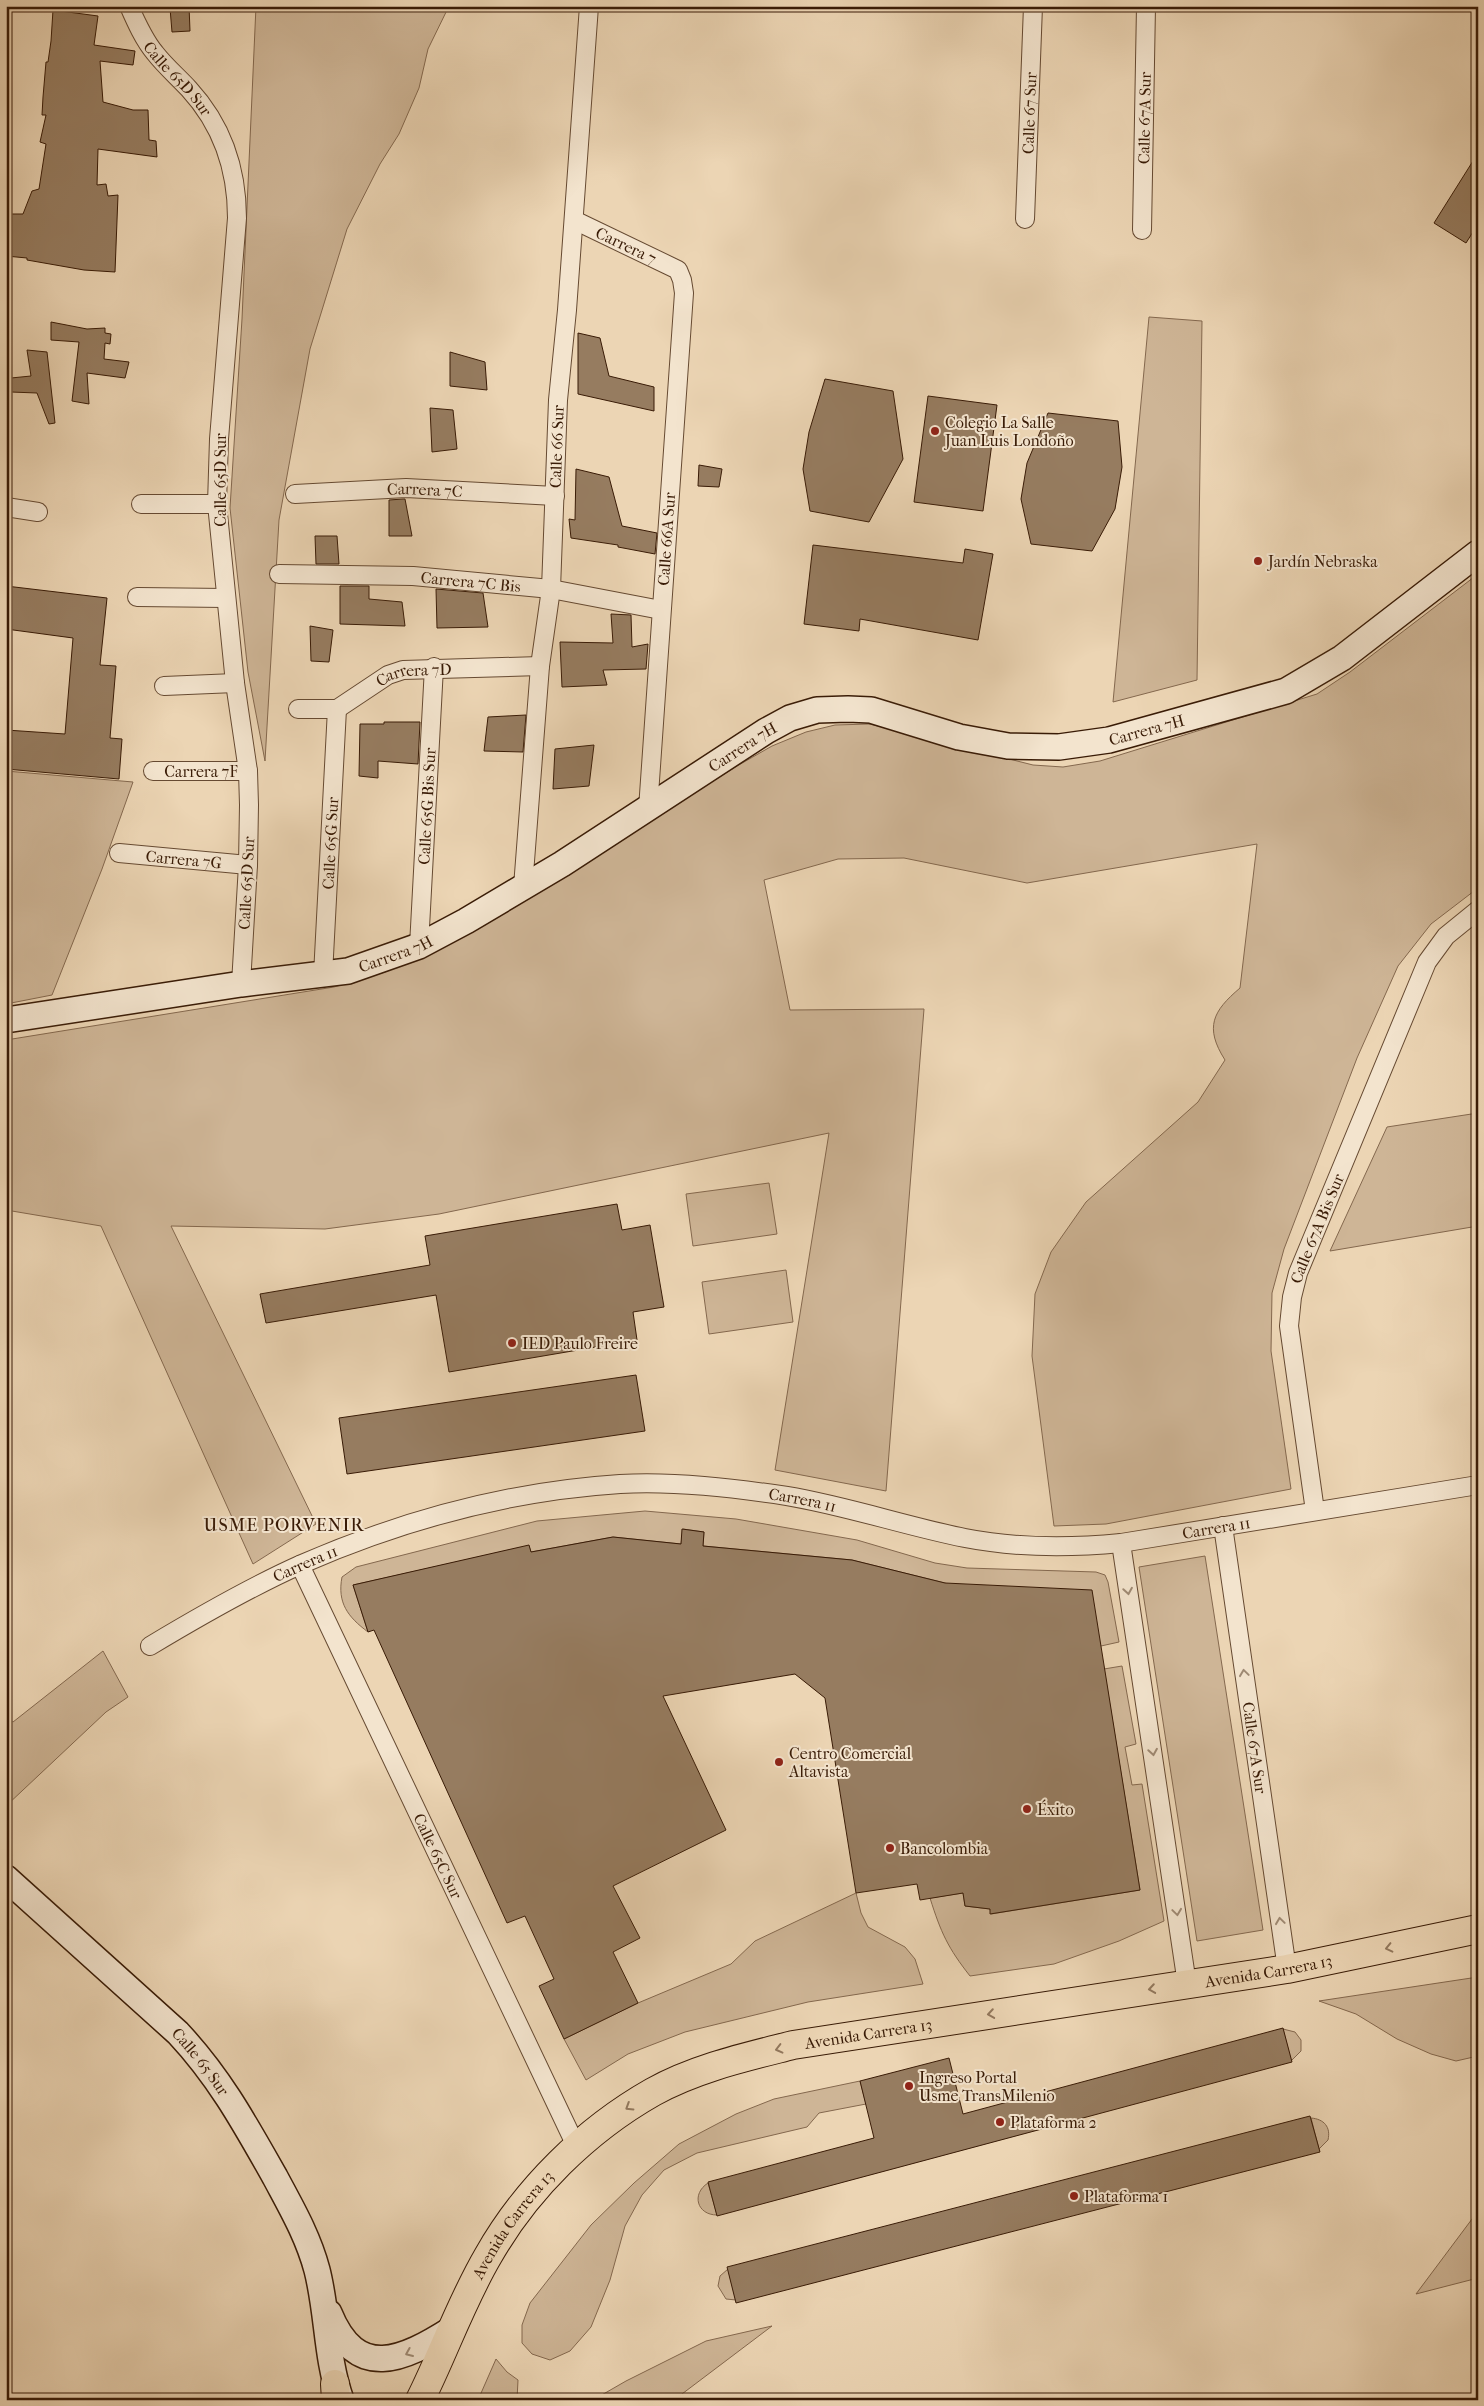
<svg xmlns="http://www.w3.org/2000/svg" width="1484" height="2406" viewBox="0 0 1484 2406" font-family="'IM FELL French Canon',serif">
<rect width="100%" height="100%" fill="#ecd5b4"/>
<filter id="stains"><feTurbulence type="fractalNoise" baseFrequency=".004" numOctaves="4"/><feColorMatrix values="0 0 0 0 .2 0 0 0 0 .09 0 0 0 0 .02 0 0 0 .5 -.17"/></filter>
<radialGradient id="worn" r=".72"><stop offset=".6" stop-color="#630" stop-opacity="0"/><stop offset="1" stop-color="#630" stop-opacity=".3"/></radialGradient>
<g fill="#ceb596" stroke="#84684e">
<polygon points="256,6 449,6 428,49 419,88 399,134 380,164 347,229 310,349 279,520 265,761 248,672 230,508 242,319"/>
<polygon points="1149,317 1202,321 1197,680 1113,702"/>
<path d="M1478,574v314l-47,36 -33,42 -41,92 -73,191 -12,44 -1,58 20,138 -185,35 -52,2 -22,-170 3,-62 16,-42 35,-50 112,-100 27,-42c-21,-33 -12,-49 15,-72l17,-144 -230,39 -123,-25 -66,1 -74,21 26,130 134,-1 -38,482 -111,-21 54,-337 -390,81 -114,15 -154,-3 145,298 -63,40 -152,-338 -95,-16v-170l328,-53 51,-15 41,-18 72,-39 239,-149 35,-20 34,-14 29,-7 35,-1 163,41 30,2 37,-6 217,-67 33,-22z"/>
<polygon points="6,771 133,782 102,869 52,995 6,1004"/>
<polygon points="1478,1113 1478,1226 1330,1251 1387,1127"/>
<polygon points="769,1183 777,1234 693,1246 686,1194"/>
<polygon points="786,1270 793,1322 709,1334 702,1282"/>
<path d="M645,1511l91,8 121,21 78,23 32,5 129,4 9,3 3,7 11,60 -18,4 -156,-63 -93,-23 -149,-14 1,-14 -21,-3 -2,15 -68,-7 -82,15 -2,-6 -176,39 15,47c-20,-15 -31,-29 -26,-55l14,-10 181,-46z"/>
<polygon points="1205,1556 1263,1930 1197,1941 1139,1567"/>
<polygon points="103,1651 128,1697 106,1712 6,1806 6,1719 13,1722"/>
<path d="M1122,1666l14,78 -11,3 7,38 10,-1 22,137 -45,20 -65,23 -84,12c-22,-28 -29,-43 -40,-78l33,-5 2,13 25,3 1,5 149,-24 -36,-221z"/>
<polygon points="856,1893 861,1913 868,1927 905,1947 915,1959 923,1984 808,2002 685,2032 628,2054 586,2080 564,2039 638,2003 731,1964 755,1941"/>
<polygon points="1478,1977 1478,2056 1456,2061 1431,2054 1397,2039 1356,2014 1319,2001"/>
<polygon points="1283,2029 1295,2032 1301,2040 1301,2051 1291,2061"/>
<polygon points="860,2081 866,2104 819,2113 807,2127 697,2153 664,2170 642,2195 625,2226 610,2280 591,2327 570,2351 550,2360 532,2354 522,2343 522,2325 530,2303 591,2225 634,2183 679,2144 736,2114 774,2099"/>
<path d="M1311,2118c13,1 20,9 17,22l-9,9z"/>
<path d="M708,2183l9,32c-20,0 -26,-21 -9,-32z"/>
<polygon points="1478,2211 1478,2278 1416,2294"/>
<polygon points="728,2269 736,2300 726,2299 718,2286 720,2276"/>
<polygon points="772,2326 674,2400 593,2400 626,2381 706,2341"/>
<polygon points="496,2359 507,2372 518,2380 517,2400 478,2400"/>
</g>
<g fill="#967c60" stroke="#391b06">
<polygon points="189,6 190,31 172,32 170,8"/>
<polygon points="53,10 98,16 94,45 135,51 133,65 100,61 103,102 133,110 148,110 149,140 156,141 157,157 98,149 97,185 106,184 108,196 118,195 115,272 84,270 27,260 27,258 6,256 11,214 23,214 32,191 39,189 46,144 40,142 46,115 42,115 43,97 46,62 48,62 51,41"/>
<polygon points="1478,153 1478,224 1466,243 1434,223"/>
<polygon points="51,322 87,329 105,328 105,333 111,334 110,344 105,343 104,359 129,362 125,378 87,373 89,404 72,401 79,342 51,340"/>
<polygon points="578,333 600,338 609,376 654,387 654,411 578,394"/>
<polygon points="27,350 47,352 55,423 49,424 37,393 11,392 11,378 31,376"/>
<polygon points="450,352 485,362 487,390 450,386"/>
<polygon points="825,379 893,391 903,459 869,522 810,511 803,469 809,432"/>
<polygon points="928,396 997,405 983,511 914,502"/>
<polygon points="430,408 453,410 457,449 432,452"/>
<polygon points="1048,413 1118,421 1122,467 1115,509 1092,551 1031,544 1021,499 1027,463"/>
<polygon points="699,465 722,469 719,487 698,486"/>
<polygon points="576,469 609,477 622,526 657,533 655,554 618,547 618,545 571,538 569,519 575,520"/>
<polygon points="403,499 405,499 412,536 389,536 389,500"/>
<polygon points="315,536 337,536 339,564 316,564"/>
<polygon points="813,545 963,563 965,549 993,554 978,640 860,619 859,631 804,624"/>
<polygon points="6,586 107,598 100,665 116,666 110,738 122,739 119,779 6,769 6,730 65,734 73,638 6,629"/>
<polygon points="340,586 369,586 369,599 402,602 405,626 340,624"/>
<polygon points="436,589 483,593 488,627 437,628"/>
<polygon points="611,614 631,615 632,647 648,644 646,669 603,670 607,685 562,687 560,642 613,643"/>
<polygon points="310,626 333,630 329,662 311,661"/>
<polygon points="526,715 523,752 484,751 488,717"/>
<polygon points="384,722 420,722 418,764 378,761 378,778 359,776 360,724 384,724"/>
<polygon points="594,745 589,786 553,789 555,749"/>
<polygon points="617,1204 622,1230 650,1225 664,1307 633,1312 637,1340 449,1372 436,1295 266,1323 260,1294 430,1265 425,1236"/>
<polygon points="636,1375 645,1431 347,1474 339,1418"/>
<polygon points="682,1529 704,1532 703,1546 852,1560 945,1583 1092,1590 1140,1890 990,1914 990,1909 965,1906 963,1893 920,1900 917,1884 856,1893 825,1698 795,1674 663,1696 726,1830 613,1886 640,1938 613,1952 638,2003 564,2039 539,1986 554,1979 525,1916 507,1923 374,1630 368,1632 353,1585 529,1545 531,1552 613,1537 681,1544"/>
<polygon points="1283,2028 1292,2062 717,2216 708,2182 874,2138 860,2081 949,2058 963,2114"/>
<polygon points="1310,2116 1320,2152 736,2303 727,2267"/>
</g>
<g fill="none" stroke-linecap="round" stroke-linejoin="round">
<defs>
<g id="street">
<path id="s1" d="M129,6c7,16 15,34 26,47 10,13 23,24 34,36 33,36 48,81 48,129l-18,221 -2,65 18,179 13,88 1,34 -1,60 -7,119"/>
<path id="s2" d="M1025,219l8,-213"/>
<path id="s3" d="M574,220l104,50 4,10 2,13 -36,516"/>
<path id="s4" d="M1142,230l4,-224"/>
<path id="s5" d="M295,494l111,-6 149,8"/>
<polyline points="141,504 217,504"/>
<polyline points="6,507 38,512"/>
<path id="s6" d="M279,574l134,2 138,13 110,21"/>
<polyline points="137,597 226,598"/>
<polyline points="164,686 235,683"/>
<path id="s7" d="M298,709h39l51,-34 15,-5 137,-4"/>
<path id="s8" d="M153,771h95"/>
<path id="s9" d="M119,853l129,12"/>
<path id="s10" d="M523,887l17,-221 11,-77 7,-189 9,-90 22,-304"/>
<path id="s11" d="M419,946l15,-279"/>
<path id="s12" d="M323,975l14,-266"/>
<path id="s13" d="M1315,1511l-26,-185 3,-29 6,-24 129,-311 19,-26 32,-26"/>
<path id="s14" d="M1223,1526l64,443"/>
<polyline points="1121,1543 1187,1984"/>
<path id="s15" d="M300,1565l277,583"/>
<path id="s16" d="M150,1646c50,-30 100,-59 152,-82 101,-44 209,-73 318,-80 55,-3 113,4 167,12 60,10 118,30 178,42 51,10 104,10 156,5l357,-58"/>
</g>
<g id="secondary">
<path id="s17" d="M6,1020l235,-36 107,-13 71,-25 47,-25 96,-57 204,-133 24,-13 27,-8 31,-1 23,1 88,27 49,9 51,1 50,-7 177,-49 56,-33 136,-105"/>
<path id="s18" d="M6,1878l172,155c42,45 67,91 97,144 16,30 33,59 42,93 11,43 9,88 24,130"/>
<path d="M329,2313c28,69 74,47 123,16"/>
</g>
<g id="primary">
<polyline points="335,2384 336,2400"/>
<path id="s19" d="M420,2400c24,-48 41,-98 68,-144 38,-67 98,-126 165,-164 43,-24 93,-35 140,-47l494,-76 191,-40"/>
</g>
</defs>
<use href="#street" stroke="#664a32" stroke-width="20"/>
<use href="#secondary" stroke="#391b06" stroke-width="28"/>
<use href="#primary" stroke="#391b06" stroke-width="30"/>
<use href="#street" stroke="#f3e4ce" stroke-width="18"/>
<use href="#secondary" stroke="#f3e4ce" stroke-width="25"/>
<use href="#primary" stroke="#ecd5b4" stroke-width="28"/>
</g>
<defs><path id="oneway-chevron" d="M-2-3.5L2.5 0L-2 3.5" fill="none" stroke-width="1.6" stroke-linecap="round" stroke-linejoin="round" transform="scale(1.25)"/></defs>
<g stroke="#9f8a74">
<use href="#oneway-chevron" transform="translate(1128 1591) rotate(81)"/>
<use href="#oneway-chevron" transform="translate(1244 1673) rotate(-98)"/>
<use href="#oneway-chevron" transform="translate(1153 1752) rotate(81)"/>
<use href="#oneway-chevron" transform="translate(1177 1912) rotate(82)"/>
<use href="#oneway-chevron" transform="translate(1280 1921) rotate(-98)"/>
<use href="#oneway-chevron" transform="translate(409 2353) rotate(157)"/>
</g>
<g stroke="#92785d">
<use href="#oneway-chevron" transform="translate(1389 1948) rotate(167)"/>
<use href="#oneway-chevron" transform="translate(1152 1989) rotate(171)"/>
<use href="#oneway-chevron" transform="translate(991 2014) rotate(171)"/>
<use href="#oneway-chevron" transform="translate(779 2049) rotate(166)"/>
<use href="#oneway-chevron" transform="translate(629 2107) rotate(148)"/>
</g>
<g fill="#8f2418" stroke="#f3e4ce" stroke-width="2">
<circle cx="935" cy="431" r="5"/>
<circle cx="1258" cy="561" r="5"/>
<circle cx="512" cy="1343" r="5"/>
<circle cx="779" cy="1762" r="5"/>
<circle cx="1027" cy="1809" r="5"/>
<circle cx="890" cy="1848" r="5"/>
<circle cx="909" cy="2086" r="5"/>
<circle cx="1000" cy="2122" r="5"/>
<circle cx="1074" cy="2196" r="5"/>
</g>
<g text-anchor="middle" stroke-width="4" stroke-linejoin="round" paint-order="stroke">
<g font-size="16" fill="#391b06" stroke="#f3e4ce">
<text dy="6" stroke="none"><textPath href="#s1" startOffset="88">Calle 65D Sur</textPath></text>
<text dy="6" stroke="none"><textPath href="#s2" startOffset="106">Calle 67 Sur</textPath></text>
<text dy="6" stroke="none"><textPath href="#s4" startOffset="112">Calle 67A Sur</textPath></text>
<text dy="6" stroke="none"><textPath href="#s3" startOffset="58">Carrera 7</textPath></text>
<text dy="6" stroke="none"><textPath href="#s10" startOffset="442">Calle 66 Sur</textPath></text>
<text transform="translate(220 480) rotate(-90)" y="6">Calle 65D Sur</text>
<text dy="6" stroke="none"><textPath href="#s5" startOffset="130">Carrera 7C</textPath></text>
<text transform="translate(666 539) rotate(-86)" y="6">Calle 66A Sur</text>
<text dy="6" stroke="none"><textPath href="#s6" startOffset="192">Carrera 7C Bis</textPath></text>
<text dy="6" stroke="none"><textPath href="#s7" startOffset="126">Carrera 7D</textPath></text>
<text dy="6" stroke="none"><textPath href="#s17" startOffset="1221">Carrera 7H</textPath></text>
<text dy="6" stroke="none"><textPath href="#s17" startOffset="801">Carrera 7H</textPath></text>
<text dy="6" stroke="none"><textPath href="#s8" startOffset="48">Carrera 7F</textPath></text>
<text dy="6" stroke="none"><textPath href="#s11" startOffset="140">Calle 65G Bis Sur</textPath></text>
<text dy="6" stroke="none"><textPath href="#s12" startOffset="132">Calle 65G Sur</textPath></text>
<text dy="6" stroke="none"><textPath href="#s9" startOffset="65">Carrera 7G</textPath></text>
<text transform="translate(246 883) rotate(-87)" y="6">Calle 65D Sur</text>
<text dy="6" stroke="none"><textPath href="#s17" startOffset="396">Carrera 7H</textPath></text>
<text dy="6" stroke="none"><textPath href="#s13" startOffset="289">Calle 67A Bis Sur</textPath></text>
<text dy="6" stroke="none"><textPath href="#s16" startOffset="686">Carrera 11</textPath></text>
<text dy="6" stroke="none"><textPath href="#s16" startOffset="1106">Carrera 11</textPath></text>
<text dy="6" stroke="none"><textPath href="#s16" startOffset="176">Carrera 11</textPath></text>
<text dy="6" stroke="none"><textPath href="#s14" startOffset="224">Calle 67A Sur</textPath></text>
<text dy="6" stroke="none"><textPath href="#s15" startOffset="322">Calle 65C Sur</textPath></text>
<text dy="6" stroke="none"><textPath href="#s19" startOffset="1024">Avenida Carrera 13</textPath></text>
<text dy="6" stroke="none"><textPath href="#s19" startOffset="619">Avenida Carrera 13</textPath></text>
<text dy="6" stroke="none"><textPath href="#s18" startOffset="268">Calle 65 Sur</textPath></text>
<text dy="6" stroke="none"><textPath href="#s19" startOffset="199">Avenida Carrera 13</textPath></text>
</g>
<g font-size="16" fill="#391b06" stroke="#f3e4ce" text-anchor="start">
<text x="945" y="428">Colegio La Salle<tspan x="945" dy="18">Juan Luis Londoño</tspan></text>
<text x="1268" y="567">Jardín Nebraska</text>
<text x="522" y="1349">IED Paulo Freire</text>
<text x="789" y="1759">Centro Comercial<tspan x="789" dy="18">Altavista</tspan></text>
<text x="1037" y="1815">Éxito</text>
<text x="900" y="1854">Bancolombia</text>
<text x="919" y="2083">Ingreso Portal<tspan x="919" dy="18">Usme TransMilenio</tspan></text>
<text x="1010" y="2128">Plataforma 2</text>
<text x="1084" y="2202">Plataforma 1</text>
</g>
<g font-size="18" letter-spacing="1" fill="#391b06" stroke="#f3e4ce">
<text x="284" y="1531">USME PORVENIR</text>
</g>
</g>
<rect width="1484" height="2406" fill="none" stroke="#ecd5b4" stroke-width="25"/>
<rect x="8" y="8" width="1469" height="2391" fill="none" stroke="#391b06" stroke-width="2.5"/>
<rect x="12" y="12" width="1459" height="2381" fill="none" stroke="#391b06"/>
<rect width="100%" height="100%" filter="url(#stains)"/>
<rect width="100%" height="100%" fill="url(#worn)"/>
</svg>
